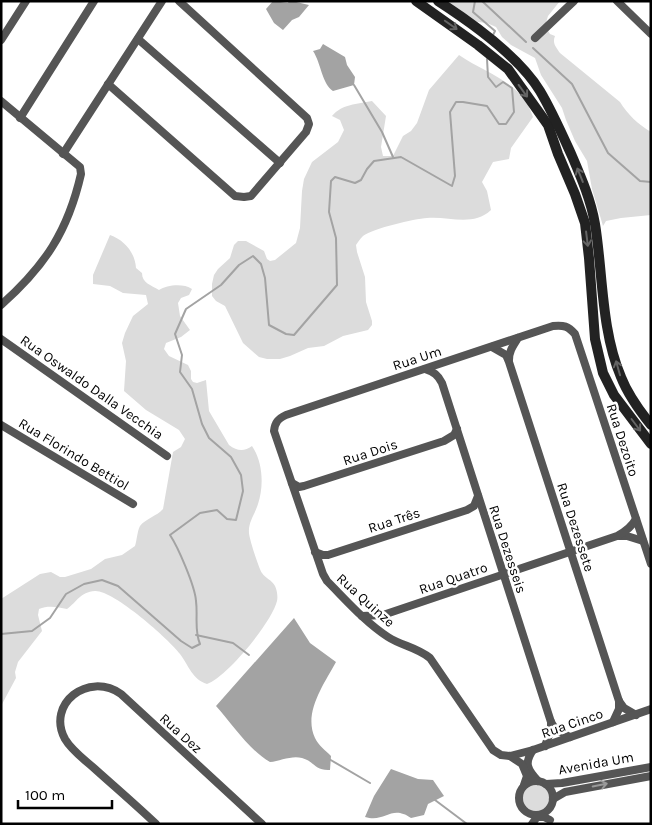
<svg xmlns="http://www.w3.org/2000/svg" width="652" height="825" viewBox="0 0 652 825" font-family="Karla,sans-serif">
<rect width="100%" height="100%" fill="#fff"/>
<g fill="#dcdcdc">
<path d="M447,1h113l-12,15 -3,10 5,8 5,2c-3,7 1,11 5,17l60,49c8,13 18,22 31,30v83l-30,3 -15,3 -3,5 -11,-37 -5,-28 -12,-20 -9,-21 -4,-12 -21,-33 -6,-17 -24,-13 -9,-8 -6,-10 -9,-4 -17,-2z"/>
<path d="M459,55c29,20 62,26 74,62l-22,31 -2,11 -16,3 -11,20 5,9 4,19c-18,17 -42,6 -64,8 -13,1 -53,10 -64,18 -3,3 -5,6 -7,9l1,7 8,25 1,25 6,19v4l-4,5 -25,6 -19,10 -16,2 -18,8 -10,3h-13l-8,-2 -16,-14 -18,-37 -9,-5 -4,-5v-12l2,-9 4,-6 12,-11 4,-13 4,-4h8l18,10 3,8 3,2 5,-1 21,-17 4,-15 2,-37 2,-12 8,-17 26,-20 6,-12 -4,-10 -8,-4c10,-12 25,-12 40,-15l14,15 -5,31 2,9h10l10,-20 8,-5 6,-8 12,-33z"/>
<path d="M110,235c14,5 25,17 26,33l6,5c0,10 9,12 17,17 8,-5 24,-7 33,-1l-3,6 -8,3 -3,5 2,13 10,14 -9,7 -15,6 -2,6 5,7 19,9 3,6v8l2,3 4,1 9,-3 3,31 20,34c8,6 15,7 23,1 11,16 12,40 6,58 -3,10 -10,18 -9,29 0,5 10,36 13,40 3,5 10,7 13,13 2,4 3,11 2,15 -5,21 -50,76 -70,83 -15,-5 -18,-18 -27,-30 -11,-15 -67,-64 -85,-63 -15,1 -18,11 -28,18 -9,-2 -19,-4 -28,0l-1,6 4,16 -24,31 -3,10 1,6 -15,28v-107l39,-25 11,-2 9,5h5l26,-8 14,-10 17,-4 13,-9c2,-6 2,-14 5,-20 5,-7 17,-10 23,-17l10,-57 8,-5 4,-8 -6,-9 -33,-20 -22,-19 2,-30 -4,-18 3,-10 8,-17 15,-12 -2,-9 -23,-2 -13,-7 -17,-2v-9z"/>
<circle cx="536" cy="798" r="13"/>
</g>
<g fill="#a3a3a3">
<polygon points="273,1 288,3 289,1 292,1 309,5 299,17 292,20 283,30 274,23 266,9"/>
<path d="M323,44l22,13 2,8 8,12 -1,8 -21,6c-11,-7 -12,-28 -20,-40l7,-2z"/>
<path d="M294,618l16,25 26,19c-12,22 -33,51 -21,76 3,7 11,13 16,18l-1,14c-15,1 -16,-9 -28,-12 -10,-3 -22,3 -32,4 -20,-11 -38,-38 -54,-56z"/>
<path d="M391,769l27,10 15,1 11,16 -16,8 -4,11 -13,3c-20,-14 -25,5 -46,-1l9,-21z"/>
</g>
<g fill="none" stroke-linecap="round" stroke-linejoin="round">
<g stroke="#a3a3a3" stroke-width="2">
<polyline points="475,1 473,12 495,31 493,35"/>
<polyline points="482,1 526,42"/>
<polyline points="533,48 572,84 608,153 640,181 651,182"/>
<polyline points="354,85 382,132 393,157"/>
<path d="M1,634l31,-3 18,-13 16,-24 18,-10 18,-4 16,6 63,55 11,7 8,-4c-6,-14 -2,-28 -4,-43 -1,-15 -18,-54 -26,-66l30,-22 17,-3 10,9 9,1 7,-29 -2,-16 -10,-18 -22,-19 -7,-14 -10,-35 -12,-17 2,-17 -7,-21 11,-25 35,-24 18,-20 14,-9 8,8 4,14 4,47 17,9 8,1 43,-50 -1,-47 -7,-26 2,-31 4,-4 20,6 6,-3 6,-11 7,-8 27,-4 51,29 3,-10 -5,-64 6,-10h7l24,4 12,18h7l8,-12 -2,-24 -9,-6 -7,5 -8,-10 -1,-18"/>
<polyline points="196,635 233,643 249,655"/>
<polyline points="329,759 370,783"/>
<polyline points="435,800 467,824"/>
</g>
<g stroke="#555" stroke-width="8">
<polyline points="617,1 651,34"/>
<polyline points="535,38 574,1"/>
<polyline points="138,39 280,163"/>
<polyline points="1,40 26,1"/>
<polyline points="108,84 235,196 244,197 251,196 306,132 309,124 307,118 179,1"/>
<path d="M1,101l79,66 1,7c-13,57 -36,92 -80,131"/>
<polyline points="20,118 94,1"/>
<polyline points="63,154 162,1"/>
<polyline points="1,339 167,456"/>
<polyline points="492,347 506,355 509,362 619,701 624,708 636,715"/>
<path d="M509,360c0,-9 4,-14 9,-22"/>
<path d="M425,369c9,3 13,6 17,14l109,339 5,8 14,7"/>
<polyline points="1,425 133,504"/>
<polyline points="292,483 299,487 304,486 444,441 454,435 457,429"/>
<polyline points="619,536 627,536 643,541"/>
<polyline points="315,552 323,555 328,555 467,510 474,506 478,496"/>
<path d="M651,564l-76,-230c-7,-8 -11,-9 -22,-8l-267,89c-8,4 -11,7 -12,16l49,143 4,7c19,19 38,41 61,56 14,9 28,10 42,21l63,92 8,5 9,1 23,-6 118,-41"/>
<path d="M362,616l21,-1 234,-79c8,-4 14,-8 19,-17"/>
<polyline points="613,722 619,709 619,701"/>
<polyline points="545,746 551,730 551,722"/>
<path d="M533,750c-9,13 -6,19 5,31"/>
<polyline points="510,756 522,764 527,776 524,785"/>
<circle cx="536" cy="798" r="17"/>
<polyline points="546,784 562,783 651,767"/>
<polyline points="553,799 565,792 651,776"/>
<path d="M156,824c-20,-19 -41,-37 -61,-55 -10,-9 -23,-18 -30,-30 -19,-35 23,-68 56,-45l141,130"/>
<polyline points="532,824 537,817 544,817 550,820"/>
</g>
<g stroke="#222" stroke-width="10">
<polyline points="416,1 478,45 508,69 548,125 558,154 575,194 585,223 589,258 595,339 603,373 614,395 651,444"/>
<path d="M438,1c34,22 81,55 102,90 12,20 22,43 32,65 9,21 19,44 23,68 8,49 6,106 26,153 7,18 18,33 30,48"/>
</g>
</g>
<defs><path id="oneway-shaft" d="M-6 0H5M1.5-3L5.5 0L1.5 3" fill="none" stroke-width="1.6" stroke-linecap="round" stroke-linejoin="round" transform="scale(1.25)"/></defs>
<g stroke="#646464">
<use href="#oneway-shaft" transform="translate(451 25) rotate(35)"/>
<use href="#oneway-shaft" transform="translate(523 91) rotate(54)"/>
<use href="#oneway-shaft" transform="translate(580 175) rotate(-112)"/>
<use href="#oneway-shaft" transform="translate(587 239) rotate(83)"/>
<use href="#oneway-shaft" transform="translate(618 368) rotate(-106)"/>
<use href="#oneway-shaft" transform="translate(636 425) rotate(53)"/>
</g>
<use stroke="#999" href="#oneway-shaft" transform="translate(600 785) rotate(-11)"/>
<g text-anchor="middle" stroke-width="5" stroke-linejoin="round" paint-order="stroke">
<g font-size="14" fill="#000" stroke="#fff">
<text transform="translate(417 358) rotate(-18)" y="5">Rua Um</text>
<text transform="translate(92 387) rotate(35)" y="5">Rua Oswaldo Dalla Vecchia</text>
<text transform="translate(623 440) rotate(72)" y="5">Rua Dezoito</text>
<text transform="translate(370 452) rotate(-18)" y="5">Rua Dois</text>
<text transform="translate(74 454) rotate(31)" y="5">Rua Florindo Bettiol</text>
<text transform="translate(394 520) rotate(-18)" y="5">Rua Três</text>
<text transform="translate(576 527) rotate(72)" y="5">Rua Dezessete</text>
<text transform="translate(508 549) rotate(72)" y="5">Rua Dezesseis</text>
<text transform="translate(453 578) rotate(-19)" y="5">Rua Quatro</text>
<text transform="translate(366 600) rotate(42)" y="5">Rua Quinze</text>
<text transform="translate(572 723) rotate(-19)" y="5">Rua Cinco</text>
<text transform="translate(181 733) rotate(42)" y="5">Rua Dez</text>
<text transform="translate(596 763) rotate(-10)" y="5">Avenida Um</text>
</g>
</g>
<rect width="652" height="825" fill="none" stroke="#000000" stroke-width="5"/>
<path d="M18 800v8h94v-8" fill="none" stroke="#000000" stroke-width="2.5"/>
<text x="25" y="800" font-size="15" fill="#000000" stroke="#ffffff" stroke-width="4" paint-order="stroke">100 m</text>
</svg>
